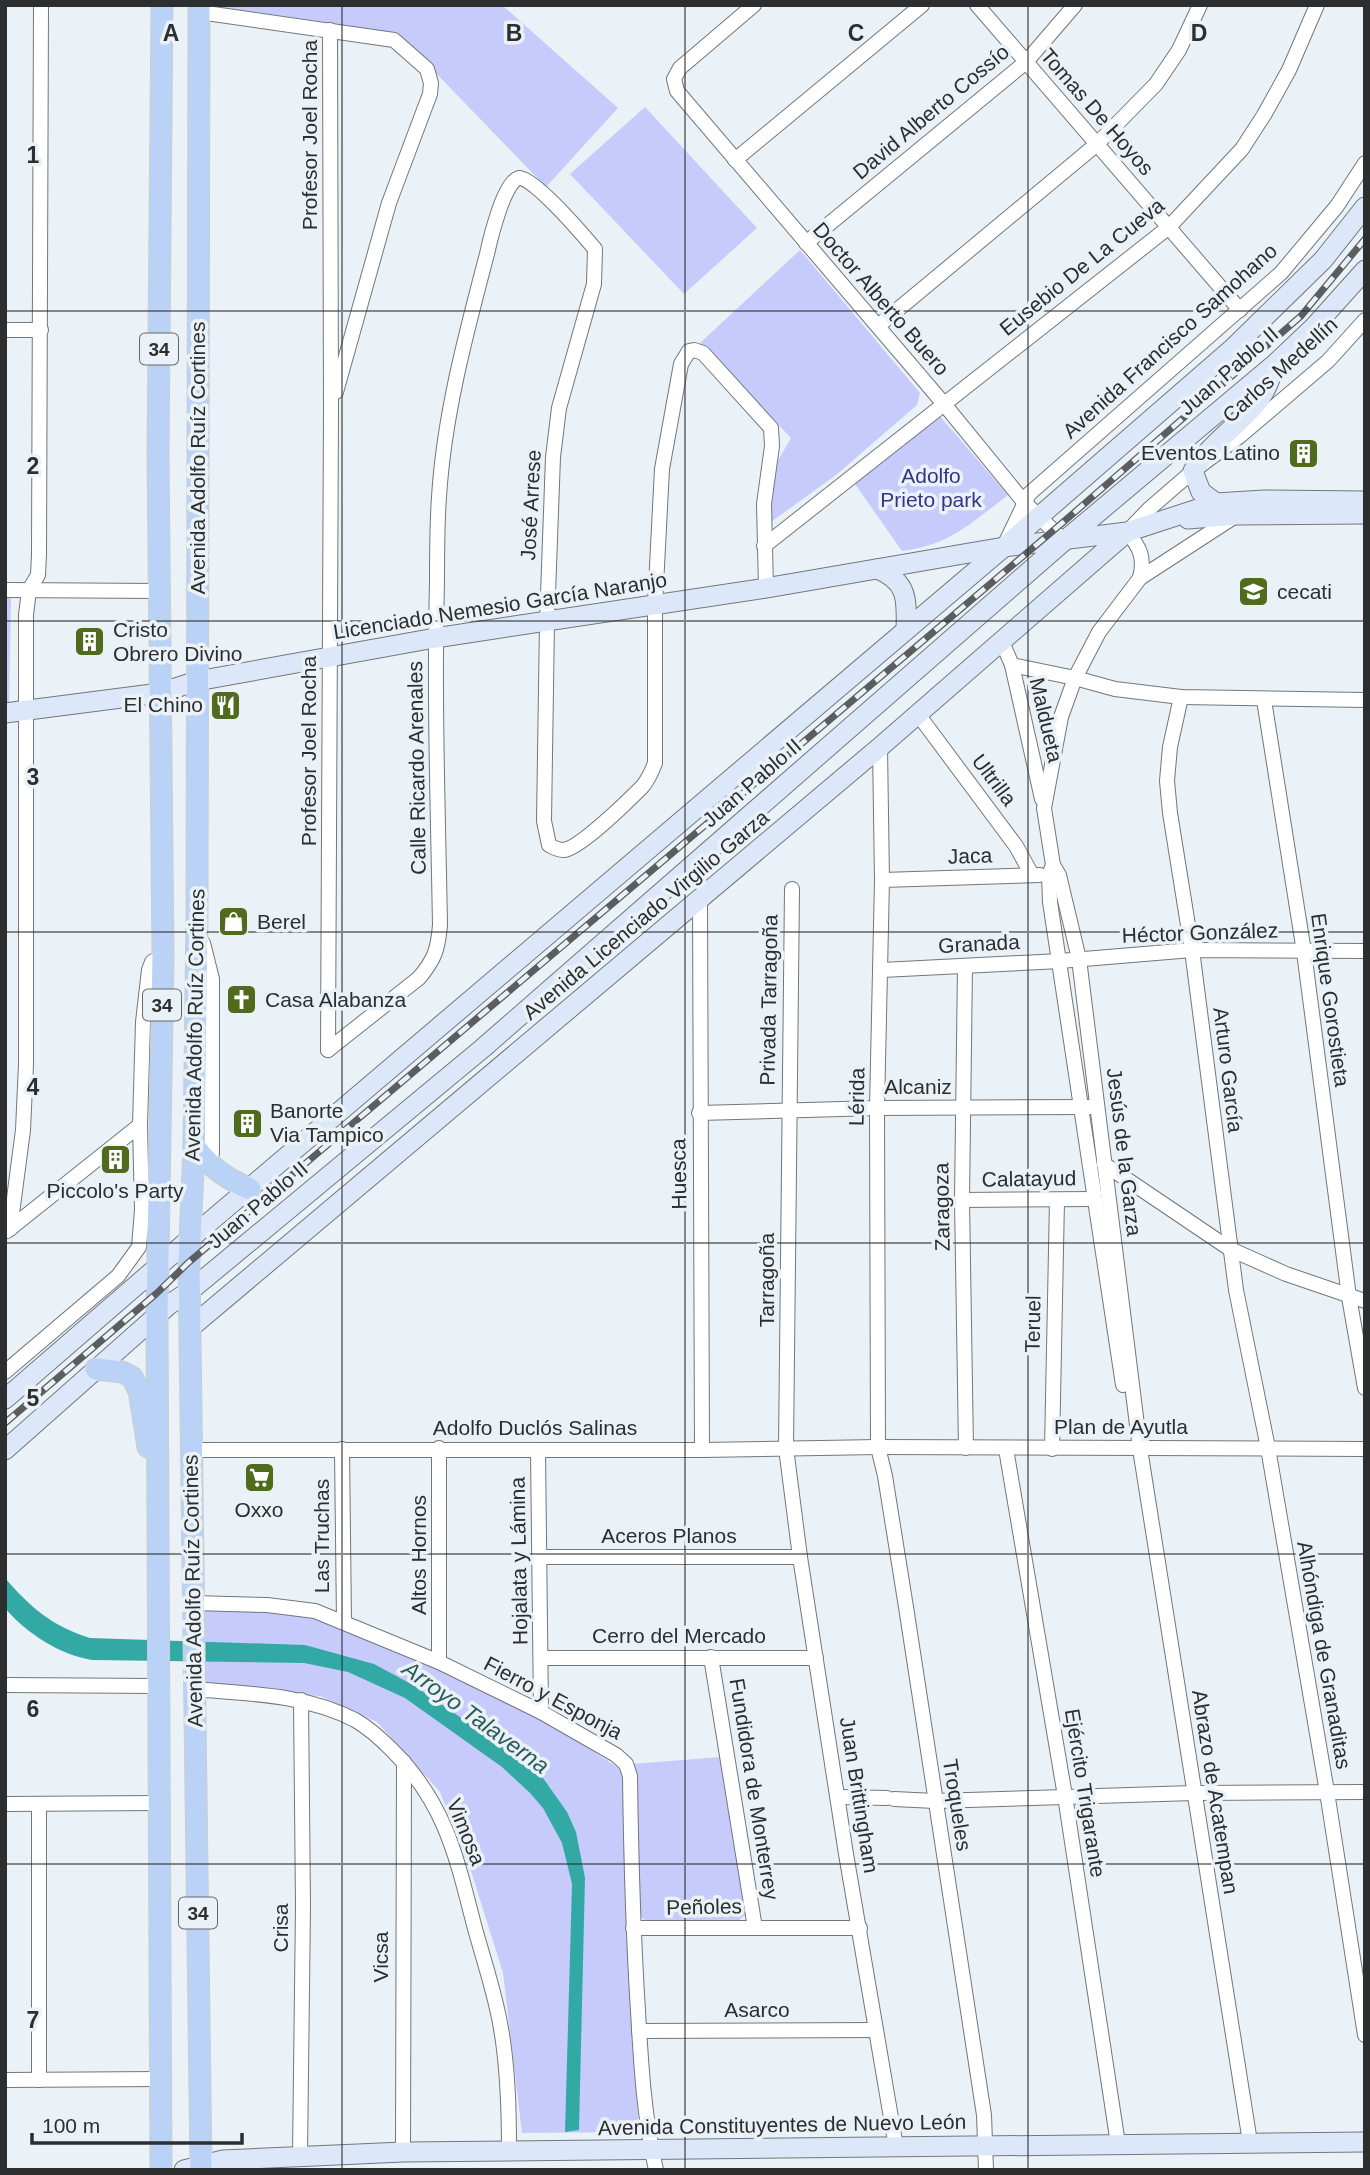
<svg xmlns="http://www.w3.org/2000/svg" width="1370" height="2175" viewBox="0 0 1370 2175" font-family="Arial,sans-serif">
<rect width="100%" height="100%" fill="#ebf2f7"/>
<g fill="#c6cbfc">
<polygon points="205,5 502,5 618,108 546,187 400,36 333,23"/>
<polygon points="645,107 757,228 684,294 570,174"/>
<polygon points="800,250 920,393 917,405 836,475 771,522 768,518 777,462 791,438 700,343"/>
<path d="M938,414l70,81c-37,28 -58,50 -106,56l-47,-67z"/>
<polygon points="5,596 11,596 9,702 5,702"/>
<polygon points="202,1607 294,1610 437,1665 566,1733 620,1769 624,1776 631,2011 639,2132 522,2133 503,1973 472,1874 440,1792 377,1722 320,1696 202,1687"/>
<polygon points="721,1757 745,1915 739,1920 645,1920 639,1916 631,1764"/>
</g>
<path fill="#33a9a5" d="M5,1578c26,30 47,48 85,60l215,7 69,19 39,21 107,73 23,20 24,34 9,20 9,46 -6,252 -14,2 7,-248 -10,-41 -19,-35 -13,-15 -28,-26 -97,-69 -57,-26 -44,-9 -212,-3c-32,-5 -66,-27 -87,-52z"/>
<g fill="none" stroke-linecap="round" stroke-linejoin="round">
<defs>
<g id="street">
<polyline points="754,5 680,68 674,79 677,91 944,404 1024,502 1064,541"/>
<polyline points="977,5 1240,310"/>
<polyline points="199,12 394,40 427,69 431,83 430,94 389,203 336,392"/>
<polyline points="735,160 922,5"/>
<polyline points="806,243 1026,62 1075,5"/>
<polyline points="878,326 1097,144 1156,84 1179,50 1200,5"/>
<polyline points="5,330 41,330"/>
<polyline points="1234,517 1140,578 1099,632 1075,678 1061,717 1044,808 1053,865 1059,875 1079,959 1140,1449 1250,2142"/>
<polyline points="1006,542 1029,494 1281,273 1337,206 1365,163"/>
<polyline points="764,546 1169,227 1242,149 1264,115 1289,70 1317,5"/>
<path d="M1140,578c5,-20 0,-31 -13,-46l22,-23 44,-38 47,-35 88,-75 37,-41"/>
<polyline points="5,590 159,591"/>
<polyline points="1002,642 1012,665 1042,799"/>
<polyline points="1012,665 1075,678 1115,689 1181,697 1365,700"/>
<polyline points="1181,697 1170,747 1167,781 1170,813 1192,950 1236,1290 1268,1448 1327,1792 1365,2035"/>
<polyline points="1264,700 1304,952 1349,1297 1365,1388"/>
<polyline points="917,713 1016,846 1032,875"/>
<polyline points="880,747 882,880 877,1108 878,1447 885,1476 906,1607 984,2115 986,2170"/>
<polyline points="1053,865 1049,875 1050,902 1123,1385"/>
<polyline points="882,880 1040,875"/>
<polyline points="792,889 786,1448 800,1557 846,1854 896,2147"/>
<polyline points="700,898 702,1450"/>
<polyline points="203,943 212,979 212,1153 208,1164"/>
<polyline points="965,966 962,1200 966,1448"/>
<polyline points="882,970 1060,961 1192,950 1365,951"/>
<path d="M328,1050l91,-72c16,-19 19,-29 21,-53 -2,-114 -6,-229 -3,-343 0,-28 0,-57 2,-85 5,-82 27,-163 48,-243 3,-14 17,-73 32,-76 14,-2 65,58 76,71l-1,35 -35,124 -6,49 -6,165 -3,199 5,24c5,3 9,5 15,5 16,-2 65,-50 78,-63 6,-7 10,-16 13,-24v-158l7,-136 19,-105 8,-13 5,-1 9,3 68,75 1,18 -8,58 2,84"/>
<polyline points="328,1050 331,410 330,30"/>
<polyline points="699,1113 877,1108 1090,1107"/>
<polyline points="1104,1164 1230,1249 1286,1274 1365,1301"/>
<polyline points="962,1200 1095,1199"/>
<polyline points="10,1229 23,1130 26,1064 26,615 29,590 38,575 39,554 41,5"/>
<polyline points="7,1231 140,1125"/>
<polyline points="5,1372 118,1276 139,1247 142,1210 140,1125 143,1022 149,970 152,962 163,956"/>
<polyline points="342,1449 344,1622"/>
<polyline points="1006,1449 1065,1796 1118,2144"/>
<polyline points="1052,1449 1057,1200"/>
<polyline points="191,1450 702,1450 878,1447 1365,1449"/>
<polyline points="538,1450 541,1712"/>
<polyline points="539,1557 800,1557"/>
<path d="M193,1603l74,2 48,6 124,51 102,50 75,43 10,9 4,12c1,78 3,156 8,235 3,53 6,106 18,159"/>
<polyline points="711,1657 755,1928"/>
<polyline points="542,1658 816,1658"/>
<polyline points="439,1662 439,1448"/>
<polyline points="5,1685 157,1686"/>
<path d="M194,1689c54,5 112,5 161,31 14,8 25,18 37,30 53,53 64,105 82,175 9,33 20,65 26,98 8,42 9,85 9,127"/>
<polyline points="838,1797 887,1798"/>
<polyline points="894,1799 935,1801 1194,1793 1365,1792"/>
<polyline points="5,1804 158,1803"/>
<polyline points="633,1928 860,1928"/>
<polyline points="639,2031 876,2030"/>
<polyline points="5,2080 161,2079"/>
<polyline points="39,2080 39,1804"/>
<polyline points="403,2152 404,1762"/>
<polyline points="300,2156 303,1905 301,1700"/>
</g>
<g id="secondary">
<path d="M1216,503l-15,-11 -8,-21c16,-26 42,-43 62,-66 10,-11 15,-25 20,-40"/>
<polyline points="1188,519 1237,515 1365,514"/>
<path d="M877,569c31,12 30,31 29,61"/>
<polyline points="5,713 160,693 197,681 435,638 766,588 1004,547 1127,532 1216,503 1264,500 1365,501"/>
<polyline points="190,1328 880,747 1127,532"/>
<polyline points="5,1399 199,1231 1004,547 1232,349 1323,260 1365,207"/>
<polyline points="5,1450 170,1304 191,1290 483,1048 1064,541 1276,363 1313,328 1365,270"/>
<polyline points="184,2170 223,2160 403,2152 1365,2142"/>
</g>
<g id="primary">
<polyline points="199,5 197,916 194,1146 189,1262 201,2170"/>
<path d="M194,1146c16,21 31,32 56,43"/>
<polyline points="96,1369 122,1372 132,1377 139,1391 148,1447"/>
<polyline points="161,2170 157,1316 163,956 158,454 162,5"/>
</g>
</defs>
<use href="#street" stroke="#71777b" stroke-width="16"/>
<use href="#secondary" stroke="#71777b" stroke-width="21"/>
<use href="#primary" stroke="#cccdcd" stroke-width="23"/>
<use href="#street" stroke="#fff" stroke-width="14"/>
<use href="#secondary" stroke="#dce8fa" stroke-width="19"/>
<use href="#primary" stroke="#b9d2f5" stroke-width="21"/>
<defs>
<polyline id="rail" points="5,1423 157,1293 189,1262 1061,524 1301,316 1365,239"/>
</defs>
<use href="#rail" stroke="#5b5e60" stroke-width="7"/>
<use href="#rail" stroke="#ebf2f7" stroke-width="4.5" stroke-dasharray="13" stroke-linecap="butt"/>
</g>
<path fill="none" stroke="#2c2e30" stroke-width="2" stroke-opacity="0.55" d="M342,5v2165M685,5v2165M1028,5v2165M5,311h1360M5,621h1360M5,932h1360M5,1243h1360M5,1554h1360M5,1864h1360"/>
<defs>
<symbol id="building-square" viewBox="-11 -11 22 22"><rect x="-9" y="-9" width="18" height="18" rx="4" fill="#506b1d" stroke="#ebf2f7"/><path d="M-4-6H4V6H1V3H-1V6H-4ZM-2.5-4.3h1.7v1.8h-1.7ZM.8-4.3h1.7v1.8H.8ZM-2.5-1h1.7V.8h-1.7ZM.8-1h1.7V.8H.8Z" fill="#fff"/></symbol>
<symbol id="school-square" viewBox="-11 -11 22 22"><rect x="-9" y="-9" width="18" height="18" rx="4" fill="#506b1d" stroke="#ebf2f7"/><path d="M0-5L7-2L0 1L-7-2ZM-4 1L0 2.5L4 1V4Q0 6-4 4Z" fill="#fff"/></symbol>
<symbol id="restaurant-square" viewBox="-11 -11 22 22"><rect x="-9" y="-9" width="18" height="18" rx="4" fill="#506b1d" stroke="#ebf2f7"/><path d="M-5-6h1v4h1v-4h1v4h1v-4h1v5L-1.5 .5V6h-2V.5L-5-1ZM5-6V6H3V1.5H1.5Q1.5-4 5-6Z" fill="#fff"/></symbol>
<symbol id="shop-square" viewBox="-11 -11 22 22"><rect x="-9" y="-9" width="18" height="18" rx="4" fill="#506b1d" stroke="#ebf2f7"/><path d="M-5-2.5h2.3a2.7 3.5 0 0 1 5.4 0H5L5.5 6h-11ZM-1.5-2.5h3a1.5 2.3 0 0 0-3 0Z" fill="#fff"/></symbol>
<symbol id="church-square" viewBox="-11 -11 22 22"><rect x="-9" y="-9" width="18" height="18" rx="4" fill="#506b1d" stroke="#ebf2f7"/><path d="M-1.2-6h2.4v3.5h3.3v2.4h-3.3V6h-2.4V-.1h-3.3v-2.4h3.3Z" fill="#fff"/></symbol>
<symbol id="supermarket-square" viewBox="-11 -11 22 22"><rect x="-9" y="-9" width="18" height="18" rx="4" fill="#506b1d" stroke="#ebf2f7"/><path d="M-6-5.5h2.5l.6 2H6L4.5 2H-2.5L-4.4-4H-6ZM-1.5 3.2a1.3 1.3 0 1 0 .1 0ZM3 3.2a1.3 1.3 0 1 0 .1 0Z" fill="#fff"/></symbol>
</defs>
<g fill-rule="evenodd">
<use href="#building-square" x="1286" y="436" width="35" height="35"/>
<use href="#school-square" x="1236" y="574" width="35" height="35"/>
<use href="#building-square" x="72" y="624" width="35" height="35"/>
<use href="#restaurant-square" x="208" y="688" width="35" height="35"/>
<use href="#shop-square" x="216" y="904" width="35" height="35"/>
<use href="#church-square" x="224" y="982" width="35" height="35"/>
<use href="#building-square" x="230" y="1106" width="35" height="35"/>
<use href="#building-square" x="98" y="1142" width="35" height="35"/>
<use href="#supermarket-square" x="242" y="1460" width="35" height="35"/>
</g>
<g text-anchor="middle" stroke-width="7" stroke-linejoin="round" paint-order="stroke">
<g fill="#ebf2f7" stroke="#65696c" stroke-width="2">
<rect x="140" y="333.5" width="38" height="31" rx="5"/>
<rect x="143" y="989.5" width="38" height="31" rx="5"/>
<rect x="179" y="1897.5" width="38" height="31" rx="5"/>
</g>
<g font-size="19" font-weight="bold" fill="#2c2e30">
<text x="159" y="356">34</text>
<text x="162" y="1012">34</text>
<text x="198" y="1920">34</text>
</g>
<g font-size="21" fill="#2c2e30" stroke="#ebf2f7">
<text transform="translate(931 112) rotate(-40)" y="7">David Alberto Cossío</text>
<text transform="translate(1097 112) rotate(49)" y="7">Tomas De Hoyos</text>
<text transform="translate(310 135) rotate(-90)" y="7">Profesor Joel Rocha</text>
<text transform="translate(1082 267) rotate(-39)" y="7">Eusebio De La Cueva</text>
<text transform="translate(881 299) rotate(49)" y="7">Doctor Alberto Buero</text>
<text transform="translate(1170 341) rotate(-42)" y="7">Avenida Francisco Samohano</text>
<text transform="translate(1280 370) rotate(-42)" y="7">Carlos Medellín</text>
<text transform="translate(1229 371) rotate(-41)" y="7">Juan Pablo II</text>
<text transform="translate(198 458) rotate(-90)" y="7">Avenida Adolfo Ruíz Cortines</text>
<text transform="translate(531 505) rotate(-87)" y="7">José Arrese</text>
<text transform="translate(500 606) rotate(-9)" y="7">Licenciado Nemesio García Naranjo</text>
<text transform="translate(1046 720) rotate(77)" y="7">Maldueta</text>
<text transform="translate(309 751) rotate(-90)" y="7">Profesor Joel Rocha</text>
<text transform="translate(417 768) rotate(-91)" y="7">Calle Ricardo Arenales</text>
<text transform="translate(994 780) rotate(53)" y="7">Ultrilla</text>
<text transform="translate(752 783) rotate(-41)" y="7">Juan Pablo II</text>
<text transform="translate(970 856) rotate(-2)" y="7">Jaca</text>
<text transform="translate(646 915) rotate(-40)" y="7">Avenida Licenciado Virgilio Garza</text>
<text transform="translate(1200 933) rotate(-2)" y="7">Héctor González</text>
<text transform="translate(979 944) rotate(-3)" y="7">Granada</text>
<text transform="translate(769 1000) rotate(-89)" y="7">Privada Tarragoña</text>
<text transform="translate(1330 1000) rotate(82)" y="7">Enrique Gorostieta</text>
<text transform="translate(195 1025) rotate(-89)" y="7">Avenida Adolfo Ruíz Cortines</text>
<text transform="translate(1228 1070) rotate(83)" y="7">Arturo García</text>
<text x="918" y="1094">Alcaniz</text>
<text transform="translate(857 1097) rotate(-89)" y="7">Lérida</text>
<text transform="translate(1124 1152) rotate(83)" y="7">Jesús de la Garza</text>
<text transform="translate(679 1174) rotate(-91)" y="7">Huesca</text>
<text transform="translate(1029 1179) rotate(-1)" y="7">Calatayud</text>
<text transform="translate(258 1205) rotate(-40)" y="7">Juan Pablo II</text>
<text transform="translate(942 1207) rotate(-91)" y="7">Zaragoza</text>
<text transform="translate(767 1280) rotate(-90)" y="7">Tarragoña</text>
<text transform="translate(1033 1324) rotate(-89)" y="7">Teruel</text>
<text x="1121" y="1434">Plan de Ayutla</text>
<text x="535" y="1435">Adolfo Duclós Salinas</text>
<text transform="translate(322 1536) rotate(-90)" y="7">Las Truchas</text>
<text x="669" y="1543">Aceros Planos</text>
<text transform="translate(419 1555) rotate(-90)" y="7">Altos Hornos</text>
<text transform="translate(519 1561) rotate(-91)" y="7">Hojalata y Lámina</text>
<text transform="translate(193 1591) rotate(-91)" y="7">Avenida Adolfo Ruíz Cortines</text>
<text x="679" y="1643">Cerro del Mercado</text>
<text transform="translate(1324 1655) rotate(80)" y="7">Alhóndiga de Granaditas</text>
<text transform="translate(553 1698) rotate(28)" y="7">Fierro y Esponja</text>
<text transform="translate(754 1789) rotate(81)" y="7">Fundidora de Monterrey</text>
<text transform="translate(1215 1792) rotate(81)" y="7">Abrazo de Acatempan</text>
<text transform="translate(1085 1793) rotate(81)" y="7">Ejército Trigarante</text>
<text transform="translate(859 1795) rotate(81)" y="7">Juan Brittingham</text>
<text transform="translate(957 1805) rotate(81)" y="7">Troqueles</text>
<text transform="translate(466 1832) rotate(68)" y="7">Vimosa</text>
<text transform="translate(704 1907) rotate(-1)" y="7">Peñoles</text>
<text transform="translate(281 1928) rotate(-90)" y="7">Crisa</text>
<text transform="translate(381 1957) rotate(-90)" y="7">Vicsa</text>
<text x="757" y="2017">Asarco</text>
<text transform="translate(782 2125) rotate(-1)" y="7">Avenida Constituyentes de Nuevo León</text>
</g>
<g font-size="21" fill="#2c2e30" stroke="#ebf2f7" text-anchor="start">
<text x="1280" y="460" text-anchor="end">Eventos Latino</text>
<text x="1277" y="599">cecati</text>
<text x="113" y="637">Cristo<tspan x="113" dy="24">Obrero Divino</tspan></text>
<text x="203" y="712" text-anchor="end">El Chino</text>
<text x="257" y="929">Berel</text>
<text x="265" y="1007">Casa Alabanza</text>
<text x="270" y="1118">Banorte<tspan x="270" dy="24">Via Tampico</tspan></text>
<text x="115" y="1198" text-anchor="middle">Piccolo's Party</text>
<text x="259" y="1517" text-anchor="middle">Oxxo</text>
</g>
<g font-size="21" fill="#363484" stroke="#ebf2f7">
<text x="931" y="483">Adolfo<tspan x="931" dy="24">Prieto park</tspan></text>
</g>
<g font-size="23" font-style="italic" fill="#2b5b59" stroke="#ebf2f7">
<text transform="translate(476 1717) rotate(36)" y="8">Arroyo Talaverna</text>
</g>
</g>
<g font-size="23" text-anchor="middle" font-weight="bold" fill="#2c2e30" stroke="#ebf2f7" stroke-width="7" stroke-linejoin="round" paint-order="stroke">
<text x="171" y="41">A</text>
<text x="514" y="41">B</text>
<text x="856" y="41">C</text>
<text x="1199" y="41">D</text>
<text x="33" y="163">1</text>
<text x="33" y="474">2</text>
<text x="33" y="785">3</text>
<text x="33" y="1095">4</text>
<text x="33" y="1406">5</text>
<text x="33" y="1717">6</text>
<text x="33" y="2028">7</text>
</g>
<rect width="1370" height="2175" fill="none" stroke="#2c2e30" stroke-width="14"/>
<path d="M32 2133v10h210v-10" fill="none" stroke="#2c2e30" stroke-width="3.5"/>
<text x="42" y="2133" font-size="21" fill="#2c2e30" stroke="#ebf2f7" stroke-width="5" paint-order="stroke">100 m</text>
</svg>
